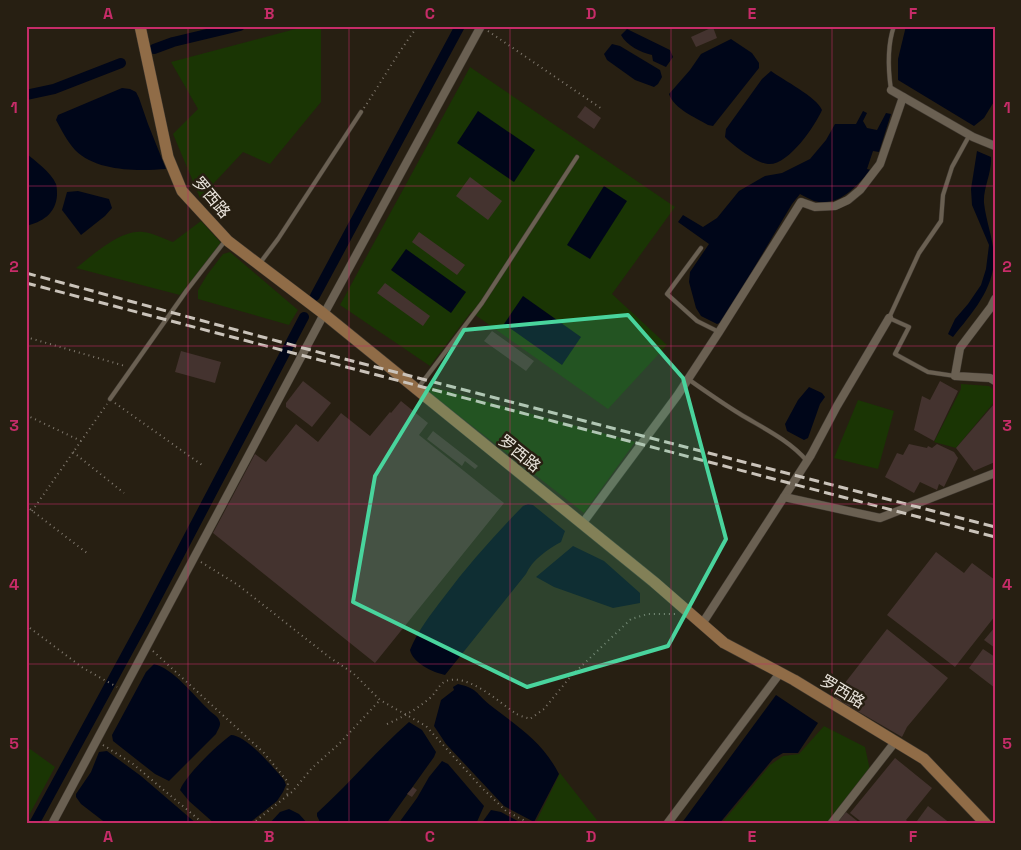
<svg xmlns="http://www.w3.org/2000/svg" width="1021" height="850" viewBox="0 0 1021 850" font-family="'Space Grotesk','Noto Sans SC',sans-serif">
<rect width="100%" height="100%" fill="#271f12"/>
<g fill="#1a3504">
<polygon points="307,26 321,26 321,102 270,164 243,152 200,198 173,134 198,109 171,62"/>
<polygon points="470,67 675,207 612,294 667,345 608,409 471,312 430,366 340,305"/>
<path d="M201,221l20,22 -41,52 -104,-27c17,-13 45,-39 67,-36 10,1 21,7 30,10z"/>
<polygon points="230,252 298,310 289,325 198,299 198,290 207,275 223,254"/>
<polygon points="961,384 989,386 995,391 995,401 956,448 934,442 961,389"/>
<polygon points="429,386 635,442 584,513 426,390"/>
<polygon points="858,400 894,411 878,469 834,458"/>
<polygon points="824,726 865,747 870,770 827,824 721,824 770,765 783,756 799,754"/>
<polygon points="26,746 55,767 26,821"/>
<polygon points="560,773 600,824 535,824"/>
</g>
<g fill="#000619">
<polygon points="906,26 992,26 995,28 995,100 984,118 974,126 898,80 898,59"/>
<path d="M627,29l43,21 3,7 -7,10 -13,-6 -1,-6c-12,-3 -25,-9 -31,-20z"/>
<path d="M731,39l21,14 7,10v5l-46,58 -5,-1c-13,-8 -34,-16 -39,-31l21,-24 11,-16z"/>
<polygon points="612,44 620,46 660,70 662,77 658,84 654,87 635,80 607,60 604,54"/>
<path d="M771,71c12,9 46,26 51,39 -7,16 -34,56 -54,54 -10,0 -36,-19 -43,-27l1,-8 36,-50z"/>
<path d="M122,88l8,1 6,3 3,6 9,26 18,45c-28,2 -69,3 -91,-19 -8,-9 -13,-19 -19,-30l2,-5z"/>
<polygon points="478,111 535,150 514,182 457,143"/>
<path d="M863,111l4,2 -4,8 4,7 10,2 9,-17 5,1 -12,38 -6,-1 -6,18 4,1c-15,16 -32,38 -57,31 -5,-2 -10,-5 -14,-7l-8,10 -70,118 -5,2 -16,-8 -5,-8 -7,-26 1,-10 19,-28 -31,-22 5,-7 20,12 14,-9 22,-27 26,-15 17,-3 28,-14 16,-19 9,-16h21z"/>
<path d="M977,151l14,6c1,16 -8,31 -7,46 2,18 9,35 10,53 1,32 -22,57 -41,81l-5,-3 7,-15 13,-15 13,-19 5,-16 3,-24 -17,-40 -1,-16z"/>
<path d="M26,153c9,8 25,19 30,31 1,3 1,8 1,11 -1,19 -15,27 -31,31z"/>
<polygon points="604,186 627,201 590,259 567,245"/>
<polygon points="78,191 109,199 112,208 105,216 81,235 62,210 67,192"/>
<polygon points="406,249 466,292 451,313 391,270"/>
<polygon points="523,296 581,337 562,365 504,324"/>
<polygon points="809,387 822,393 825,397 820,404 808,438 804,440 787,431 785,424 798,400"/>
<path d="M528,504l5,1 32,26 -4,11c-13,7 -29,18 -35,32l-81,101c-13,-3 -32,-12 -35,-25 8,-20 21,-36 34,-53 24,-32 51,-62 79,-91z"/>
<polygon points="573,546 604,561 640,593 640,603 613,608 554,587 536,577"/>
<path d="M154,664c20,5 39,31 54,45 3,4 9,6 11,11 3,5 -1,9 -3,14l-47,47 -14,-7 -42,-33 -1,-6 34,-63z"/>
<path d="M458,684c21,5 17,9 32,21 28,22 52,36 69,69l-25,48 -30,-16 -58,-62 -12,-18 7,-26 13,-10 -1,-3z"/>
<polygon points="776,695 818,723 798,753 783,753 773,759 719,824 681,824"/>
<path d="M409,722l13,8 14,22 -2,5 -48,67h-65l-4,-8v-3c32,-29 59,-62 92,-91z"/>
<path d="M231,735c15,0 43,33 53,45l2,5 -3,7 -6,9 -29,23h-33l-26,-23 -9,-11c5,-14 38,-46 51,-55z"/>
<polygon points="107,751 141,776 197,824 107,824 81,804 76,797 76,794 91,772 99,752"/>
<polygon points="442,761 448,764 484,806 476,824 398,824 417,798 429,777"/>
<polygon points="289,809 299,814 308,824 269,824 280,812"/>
<polygon points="491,810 501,812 523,824 481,824"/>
</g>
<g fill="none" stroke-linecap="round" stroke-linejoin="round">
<g stroke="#000619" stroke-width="10">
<polyline points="154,49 173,42 240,26"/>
<polyline points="26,95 54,89 121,63"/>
<polyline points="315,296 460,26"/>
<polyline points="34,824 145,620 304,317"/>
</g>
</g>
<g fill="#44332f">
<polygon points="713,27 717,38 696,47 691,37"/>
<polygon points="585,106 601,118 594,129 577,117"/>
<polygon points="470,177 502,201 488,220 456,196"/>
<polygon points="419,232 465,265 457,275 412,242"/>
<polygon points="385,283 430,316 423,326 377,293"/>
<polygon points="492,331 534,361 526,371 484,341"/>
<polygon points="181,351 221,362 215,383 175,372"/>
<polygon points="303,381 331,403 312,427 286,407 286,403"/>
<polygon points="940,381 958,391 934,441 914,430 922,396 930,400"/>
<polygon points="401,401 428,423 419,435 504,503 375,663 213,533 255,454 266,462 296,424 318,442 341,413 370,436 390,412 391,413"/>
<polygon points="995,403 995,462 974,471 956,448"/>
<polygon points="433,431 478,466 475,469 465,461 462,466 427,439"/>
<polygon points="909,444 927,448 928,446 932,448 937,444 954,452 958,458 944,487 939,484 937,490 920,482 914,493 885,477 897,453 903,455"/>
<polygon points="936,552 964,573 972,563 995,580 995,616 955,667 887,615"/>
<polygon points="995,627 995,648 984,640"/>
<polygon points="887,629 948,678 907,727 902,737 835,698 841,688"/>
<polygon points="983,649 995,657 995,688 969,668"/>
<polygon points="895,758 932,788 906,820 910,824 864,824 850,813"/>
<polygon points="413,787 417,790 412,797 407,794"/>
<polygon points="928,806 951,824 920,824 917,821"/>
<polygon points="846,812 861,824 836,824"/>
</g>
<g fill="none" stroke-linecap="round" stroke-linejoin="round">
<defs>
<g id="lane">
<path d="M891,90c-3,-21 -4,-44 3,-64"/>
<polyline points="701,248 667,294 697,321 719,332"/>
<polyline points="260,263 278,239 361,112"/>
<polyline points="955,376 928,372 895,354 909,327 889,318 919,253 941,221 943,195 952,167 969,136"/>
<path d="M688,379c17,12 34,24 52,35 23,14 49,26 67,47"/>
<polyline points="418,388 482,303 577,157"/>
<polyline points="110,399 187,290 225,241"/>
</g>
<g id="street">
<polyline points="891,90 973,137 995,146"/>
<polyline points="995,299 991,307 960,348 955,376 990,378 995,381"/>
<polyline points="784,497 811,455 837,406 889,318"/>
<polyline points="582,524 677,396 719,332 801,202 815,207 835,206 848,200 860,190 880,164 903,97"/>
<polyline points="702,624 784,497 880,518 995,473"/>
<polyline points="52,824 324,314 481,26"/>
<polyline points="667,824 780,673"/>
<polyline points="831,824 895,742"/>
</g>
<polyline id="secondary" points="140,26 168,157 182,191 228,241 324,314 654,582 724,643 794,680 924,759 986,824"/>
</defs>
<use href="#lane" stroke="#403931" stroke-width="5"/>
<use href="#street" stroke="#403931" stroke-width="9"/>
<use href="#secondary" stroke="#403931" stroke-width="12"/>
<g stroke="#80796e" stroke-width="2" stroke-dasharray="1 4" stroke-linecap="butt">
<polyline points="488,31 602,109"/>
<path d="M364,108c18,-27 34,-56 54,-82"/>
<polyline points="26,337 125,366"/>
<polyline points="115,403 202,465"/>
<polyline points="26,415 81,441"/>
<polyline points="73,452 124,493"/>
<polyline points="26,506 87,553"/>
<polyline points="32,511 107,404"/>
<polyline points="201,562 238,585 329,657 353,673 380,700 426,726 481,787 506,811 531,824"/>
<polyline points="26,625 83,668 117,687"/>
<polyline points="153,651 264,753 288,782 287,796"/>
<path d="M387,724c16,-7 30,-15 43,-26 6,-5 9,-14 16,-17 22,-8 53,21 69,32 4,3 10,4 15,6l14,-10 27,-33 60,-57 17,-5h27"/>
<polyline points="103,745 133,764 204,824"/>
<polyline points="252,824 292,792 312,768 339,744 380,700"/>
</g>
<use href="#lane" stroke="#6a6052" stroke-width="4"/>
<use href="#street" stroke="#6a6052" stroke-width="8"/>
<use href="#secondary" stroke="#906c47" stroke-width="11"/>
<g stroke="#cac3ba" stroke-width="3" stroke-dasharray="10 5" stroke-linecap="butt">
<polyline points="26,273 329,355 995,527"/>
<polyline points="26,283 995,537"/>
</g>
</g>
<path fill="#49d49d" fill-opacity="0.2" stroke="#49d49d" stroke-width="4" stroke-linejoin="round" d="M628,315l55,63 43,161 -58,107 -141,41 -174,-85 22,-126 89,-146z"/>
<path fill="none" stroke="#c62c68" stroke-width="1" stroke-opacity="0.55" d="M188,26v798M349,26v798M510,26v798M671,26v798M832,26v798M26,186h969M26,346h969M26,504h969M26,664h969"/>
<g text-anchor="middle" stroke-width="5" stroke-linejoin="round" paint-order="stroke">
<g font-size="16" fill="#e9e3db" stroke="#271f12">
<text transform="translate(212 197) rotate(50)" y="6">罗西路</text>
<text transform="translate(520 453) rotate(39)" y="6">罗西路</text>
<text transform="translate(843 691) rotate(31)" y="6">罗西路</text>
</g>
</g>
<rect width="1021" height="850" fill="none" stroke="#271f12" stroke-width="55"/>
<rect x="28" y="28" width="966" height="794" fill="none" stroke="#c62c68" stroke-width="2"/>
<g font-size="16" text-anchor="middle" font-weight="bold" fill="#c62c68">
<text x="108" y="19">A</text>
<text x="269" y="19">B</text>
<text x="430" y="19">C</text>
<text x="591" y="19">D</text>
<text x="752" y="19">E</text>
<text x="913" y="19">F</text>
<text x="14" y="113">1</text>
<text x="1007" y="113">1</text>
<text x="14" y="272">2</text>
<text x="1007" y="272">2</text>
<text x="14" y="431">3</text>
<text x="1007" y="431">3</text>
<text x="14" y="590">4</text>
<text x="1007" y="590">4</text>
<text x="14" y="749">5</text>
<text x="1007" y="749">5</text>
<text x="108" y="842">A</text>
<text x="269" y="842">B</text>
<text x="430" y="842">C</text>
<text x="591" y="842">D</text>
<text x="752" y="842">E</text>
<text x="913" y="842">F</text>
</g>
</svg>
